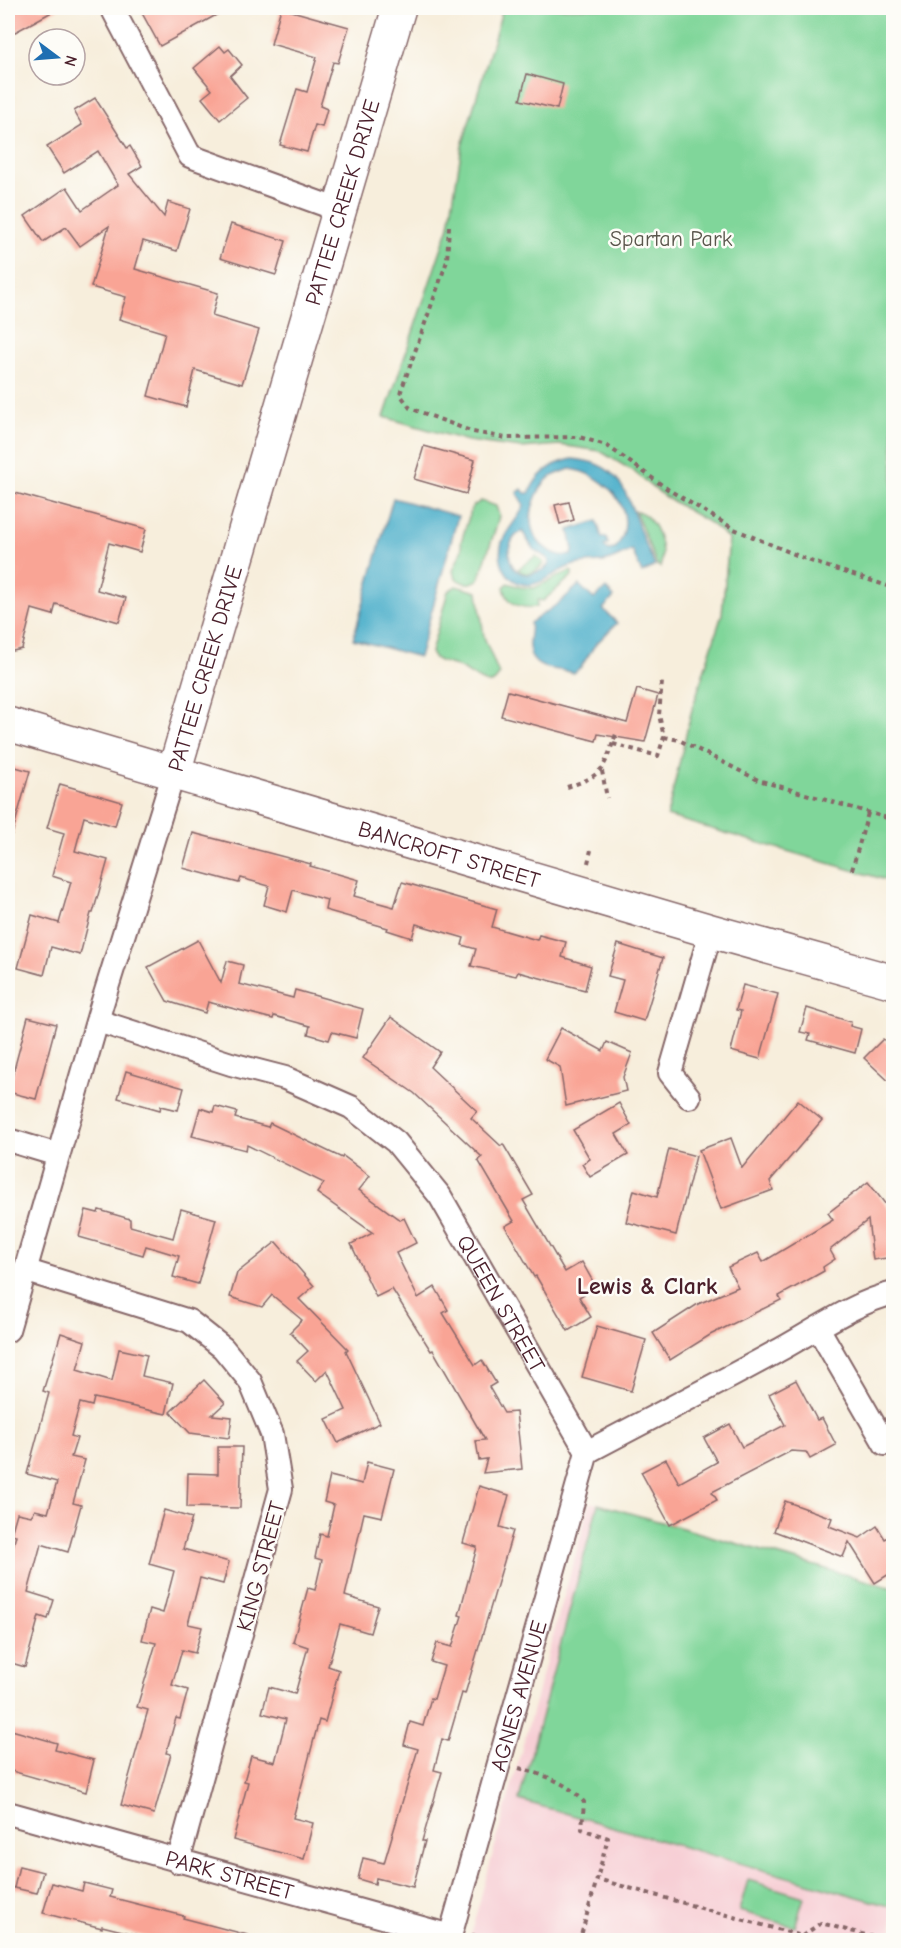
<svg xmlns="http://www.w3.org/2000/svg" width="901" height="1948" viewBox="0 0 901 1948" font-family="'Comic Neue',sans-serif">
<rect width="100%" height="100%" fill="#fdfcf7"/>
<filter id="ink" filterUnits="userSpaceOnUse"><feTurbulence type="fractalNoise" baseFrequency=".0167" numOctaves="2"/><feDisplacementMap in="SourceGraphic" scale="12" xChannelSelector="R" yChannelSelector="G"/><feConvolveMatrix kernelMatrix="1 2 1 2 8 2 1 2 1" color-interpolation-filters="sRGB"/></filter>
<filter id="wash" filterUnits="userSpaceOnUse"><feTurbulence type="fractalNoise" baseFrequency=".008" numOctaves="4" result="noise"/><feDisplacementMap in="SourceGraphic" scale="24" xChannelSelector="R" yChannelSelector="G"/><feGaussianBlur stdDeviation="1.35" result="paint"/><feColorMatrix in="noise" values="0 0 0 0 0 0 0 0 0 0 0 0 0 0 0 0 0 1.4 0 .05"/><feComposite in="paint" operator="in"/></filter>
<g filter="url(#wash)">
<rect width="100%" height="100%" fill="#f7eedc"/>
<polygon fill="#f7cfd5" points="590,1502 893,1588 893,1940 469,1940"/>
<g fill="#80d69a" stroke="#657a62" stroke-width="1.5">
<polygon points="503,8 893,8 893,882 667,816 691,713 722,614 729,539 710,523 665,497 633,471 600,451 560,445 521,448 468,441 384,417 449,226 462,146"/>
<path d="M481,501l15,5 3,9 -1,6 -19,58c-10,8 -24,4 -26,-8l9,-22 -1,-7 11,-35z"/>
<path d="M635,511c20,2 32,39 25,56l-3,-2z"/>
<path d="M536,556l8,7c-6,8 -18,15 -26,6z"/>
<path d="M570,571l2,1v4l-29,25 -5,-1 -1,7c-17,2 -30,-2 -33,-20l4,-4 13,4 13,1z"/>
<path d="M456,586l22,6 6,45 15,37c-7,22 -28,-2 -41,-7 -11,-5 -24,-4 -27,-15l17,-61z"/>
<polygon points="598,1504 893,1588 893,1907 519,1800"/>
<polygon points="748,1880 804,1897 795,1927 739,1911"/>
</g>
<g fill="#4bafca" stroke="#4a677a" stroke-width="1.5" fill-rule="evenodd">
<path d="M572,459c44,3 52,27 65,63 5,15 12,30 18,44l-13,7 -10,-23c-10,4 -18,10 -29,12 -11,1 -22,0 -32,4 -13,4 -23,15 -37,18 -24,5 -39,-21 -32,-42 5,-13 16,-23 22,-36l-7,-13 5,-4 3,4h4c8,-19 23,-30 43,-34zM570,469c37,5 73,45 45,80l-7,1 -4,-4 4,-2 -2,-7 -4,1 -5,-17 -28,9 4,20 -1,5c-17,3 -36,-9 -40,-27 -4,-15 5,-39 16,-49 6,-5 15,-7 22,-10zM522,531l11,18 15,10 1,5c-3,5 -6,6 -12,8 -28,12 -38,-29 -15,-41z"/>
<polygon points="393,498 458,516 419,657 353,639"/>
<path d="M579,585l15,14 12,-11 8,9 -11,12 14,14 -22,22 -14,22 -7,6c-17,-6 -42,1 -45,-26 -1,-9 3,-16 1,-24l29,-20z"/>
</g>
<g id="blocks">
<g fill="#f9a495">
<polygon points="8,8 59,8 8,36"/>
<polygon points="152,8 229,8 160,46 142,13"/>
<polygon points="281,8 349,27 338,63 333,62 320,106 327,109 322,127 315,125 307,152 280,145 297,89 307,92 317,57 271,44"/>
<polygon points="220,46 225,52 229,49 242,65 230,76 247,98 220,120 202,98 212,90 194,68"/>
<polygon points="527,74 563,84 557,109 520,100"/>
<polygon points="95,98 127,148 130,146 142,166 129,174 164,217 168,202 190,209 177,251 143,241 135,269 218,293 212,316 259,330 242,384 195,370 186,407 148,396 165,333 119,319 126,297 91,287 109,226 80,246 66,227 43,242 25,216 67,187 82,210 118,185 98,151 64,173 47,147 82,125 74,111"/>
<polygon points="231,224 286,241 276,275 220,258"/>
<polygon points="424,446 475,460 466,494 414,479"/>
<polygon points="8,491 146,529 140,552 109,543 97,590 126,598 119,622 56,604 53,615 32,609 22,649 8,652"/>
<polygon points="569,502 574,520 560,524 555,505"/>
<polygon points="637,689 658,695 645,742 598,734 596,741 501,716 508,691 627,723"/>
<polygon points="8,765 30,771 12,834 8,834"/>
<polygon points="60,784 122,802 115,826 84,817 75,851 108,860 93,913 91,913 80,955 51,947 44,975 18,968 32,915 59,923 71,882 52,876 64,833 47,828"/>
<polygon points="193,833 311,864 310,866 359,880 354,896 394,907 402,882 497,909 492,927 537,940 539,935 566,942 562,957 591,966 585,990 518,972 516,976 471,966 476,949 462,945 464,938 416,924 412,938 387,930 388,928 325,910 327,900 293,890 287,912 264,905 269,886 241,878 239,883 183,868"/>
<polygon points="198,940 221,983 227,961 243,965 239,984 293,998 295,990 363,1009 356,1038 332,1032 329,1040 308,1034 310,1026 274,1016 273,1019 208,1002 205,1013 167,1001 148,967"/>
<polygon points="618,944 663,958 644,1021 614,1012 623,980 608,976"/>
<polygon points="743,985 778,994 760,1059 731,1051 741,1011 736,1010"/>
<polygon points="807,1008 851,1022 850,1026 861,1029 855,1053 808,1040 810,1034 800,1032"/>
<polygon points="28,1017 56,1024 36,1099 8,1092"/>
<polygon points="391,1017 440,1052 430,1067 477,1111 471,1118 501,1146 503,1144 533,1195 523,1200 565,1272 582,1262 596,1287 579,1297 591,1317 568,1331 536,1276 534,1277 505,1226 514,1221 478,1160 482,1157 414,1093 363,1058"/>
<polygon points="561,1028 603,1051 607,1042 632,1053 623,1077 626,1091 566,1106 560,1067 545,1059"/>
<polygon points="883,1039 894,1049 894,1086 864,1058"/>
<polygon points="126,1071 184,1088 178,1110 161,1106 160,1110 118,1098"/>
<polygon points="798,1100 822,1120 770,1181 773,1190 721,1209 699,1150 731,1138 742,1168"/>
<polygon points="619,1103 631,1125 616,1134 628,1155 590,1177 582,1164 590,1159 573,1130"/>
<polygon points="215,1106 237,1112 235,1118 268,1127 270,1123 342,1158 343,1156 370,1176 359,1190 400,1220 404,1218 416,1243 396,1253 418,1298 435,1287 448,1310 443,1313 475,1365 482,1360 496,1383 489,1387 504,1413 516,1412 522,1469 483,1473 487,1459 479,1460 476,1441 485,1440 433,1350 431,1351 392,1289 376,1297 351,1244 373,1233 317,1193 324,1183 247,1145 246,1150 192,1136 200,1108 213,1112"/>
<polygon points="669,1149 696,1156 676,1235 626,1222 634,1190 657,1197"/>
<polygon points="868,1182 894,1215 894,1257 873,1260 868,1220 830,1250 835,1259 823,1267 824,1271 779,1296 781,1300 710,1335 670,1360 653,1333 698,1304 738,1287 728,1267 758,1253 763,1262 833,1220 828,1213"/>
<polygon points="181,1209 216,1219 198,1284 173,1277 179,1256 146,1246 143,1255 79,1237 86,1210 98,1213 99,1210 130,1219 130,1226 173,1238"/>
<polygon points="276,1242 314,1286 299,1299 348,1349 346,1351 380,1423 338,1443 326,1419 346,1410 327,1370 316,1381 297,1361 308,1351 290,1332 302,1320 272,1295 262,1307 230,1297 237,1273"/>
<polygon points="597,1326 646,1340 631,1391 582,1377"/>
<polygon points="61,1333 85,1341 77,1370 112,1381 119,1349 147,1355 142,1376 173,1383 166,1414 94,1398 92,1406 80,1403 71,1436 77,1438 71,1457 85,1460 73,1503 81,1505 68,1552 41,1544 28,1592 54,1600 48,1619 39,1616 25,1667 8,1662 8,1567 16,1535 11,1534 17,1513 31,1516 35,1510 48,1513 57,1482 27,1474 49,1393 43,1391"/>
<polygon points="204,1380 225,1403 212,1415 232,1417 229,1438 190,1433 170,1412"/>
<polygon points="796,1380 817,1420 822,1418 836,1445 810,1459 806,1452 791,1451 712,1492 717,1500 670,1525 641,1472 666,1459 679,1483 717,1462 704,1438 730,1424 742,1447 785,1425 769,1394"/>
<polygon points="218,1447 242,1447 240,1508 187,1507 188,1473 218,1474"/>
<polygon points="367,1462 394,1469 382,1517 364,1513 345,1596 378,1606 370,1633 340,1624 328,1666 339,1670 325,1722 319,1720 293,1818 313,1823 304,1859 233,1840 248,1782 244,1781 251,1756 275,1762 286,1719 262,1713 269,1687 295,1694 308,1647 293,1642 308,1588 315,1590 322,1560 315,1558 320,1534 327,1536 334,1505 324,1502 330,1476 362,1484"/>
<polygon points="479,1486 509,1495 500,1527 513,1531 465,1694 462,1693 448,1741 442,1739 434,1770 442,1772 422,1841 425,1841 413,1887 376,1878 375,1884 358,1879 363,1858 384,1863 418,1749 404,1745 410,1722 423,1726 431,1698 434,1699 444,1666 431,1662 437,1643 452,1647 462,1616 459,1615 477,1547 463,1543"/>
<polygon points="785,1501 832,1518 829,1526 860,1538 877,1526 885,1539 894,1534 894,1571 875,1583 849,1542 843,1557 774,1531"/>
<polygon points="164,1510 192,1518 183,1549 229,1562 223,1584 200,1578 188,1624 202,1627 195,1653 182,1650 172,1685 188,1690 180,1719 176,1718 166,1753 171,1754 154,1814 121,1805 148,1710 137,1707 156,1643 142,1640 150,1609 163,1613 174,1571 149,1564"/>
<polygon points="8,1729 57,1743 55,1750 94,1760 86,1792 8,1770"/>
<polygon points="19,1866 43,1872 37,1893 14,1888"/>
<polygon points="52,1883 82,1891 84,1883 112,1890 110,1897 184,1916 183,1918 248,1935 247,1941 162,1941 102,1926 102,1928 43,1913"/>
</g>
</g>
</g>
<g filter="url(#ink)">
<use href="#blocks" fill-opacity="0" stroke="#876769" stroke-width="1.5"/>
<g fill="none" stroke-linecap="round" stroke-linejoin="round">
<defs>
<g id="street">
<polyline points="112,8 190,156 339,210"/>
<path id="s1" d="M98,1021l133,43 54,14 66,29 45,35 44,54 147,256"/>
<polyline points="689,1097 670,1073 711,931"/>
<polyline points="8,1140 58,1155"/>
<polyline points="24,1270 189,1321 223,1348 250,1381 272,1434 281,1489 178,1862"/>
<polyline points="818,1328 885,1444"/>
<polyline points="8,1330 102,1004 174,772"/>
<path d="M587,1452c62,-33 125,-65 187,-99 36,-19 80,-51 120,-60"/>
<path id="s2" d="M8,1813l443,123"/>
<path id="s3" d="M449,1940l138,-488"/>
</g>
<g id="secondary">
<path id="s4" d="M8,724l703,207 183,51"/>
<path id="s5" d="M174,772l225,-764"/>
</g>
</defs>
<use href="#street" stroke="#876769" stroke-width="26"/>
<use href="#secondary" stroke="#876769" stroke-width="36"/>
<g stroke="#876769" stroke-width="4" stroke-dasharray="4.5 4.5" stroke-linecap="butt">
<polyline points="449,226 447,261 400,394 410,408 473,432 506,438 579,437 606,445 669,490 734,529 813,562 894,588"/>
<polyline points="664,737 679,740 758,780 894,820"/>
<polyline points="613,744 658,756 664,737 659,715 662,682"/>
<polyline points="602,771 607,798"/>
<path d="M567,787c38,-12 36,-18 49,-53"/>
<polyline points="588,863 591,850"/>
<polyline points="852,870 868,813"/>
<path d="M519,1768c25,7 48,14 65,34l-2,27 26,9 -11,41"/>
<polyline points="472,1935 490,1940"/>
<polyline points="577,1940 580,1939 597,1879 802,1936 821,1923 884,1940"/>
</g>
<use href="#street" stroke="#fff" stroke-width="22"/>
<use href="#secondary" stroke="#fff" stroke-width="33"/>
</g>
</g>
<g text-anchor="middle" stroke-width="5" stroke-linejoin="round" paint-order="stroke">
<g font-size="22" fill="#4a1f2b" stroke="#fdfcf7">
<text dy="8" stroke="none"><textPath href="#s5" startOffset="594">PATTEE CREEK DRIVE</textPath></text>
<text dy="8" stroke="none"><textPath href="#s5" startOffset="108">PATTEE CREEK DRIVE</textPath></text>
<text dy="8" stroke="none"><textPath href="#s4" startOffset="460">BANCROFT STREET</textPath></text>
<text dy="8" stroke="none"><textPath href="#s1" startOffset="518">QUEEN STREET</textPath></text>
<text transform="translate(260 1566) rotate(-75)" y="8">KING STREET</text>
<text dy="8" stroke="none"><textPath href="#s3" startOffset="254">AGNES AVENUE</textPath></text>
<text dy="8" stroke="none"><textPath href="#s2" startOffset="230">PARK STREET</textPath></text>
</g>
<g font-size="22" fill="#5a564c" stroke="#fdfcf7">
<text x="671" y="246">Spartan Park</text>
</g>
<g font-size="24" font-weight="bold" fill="#4a1f2b" stroke="#fdfcf7">
<text x="647" y="1294">Lewis &amp; Clark</text>
</g>
</g>
<rect width="901" height="1948" fill="none" stroke="#fdfcf7" stroke-width="30"/>
<g transform="translate(57 57) rotate(106)"><circle r="28" fill="#fdfcf7" stroke="#b5a4a5" stroke-width="1.5"/>
<path d="M0-4.5L10 22L0 15L-10 22Z" fill="#1f6fb2"/>
<text y="-9" font-size="16" font-weight="bold" text-anchor="middle" fill="#4a1f2b">N</text>
</g>
</svg>
